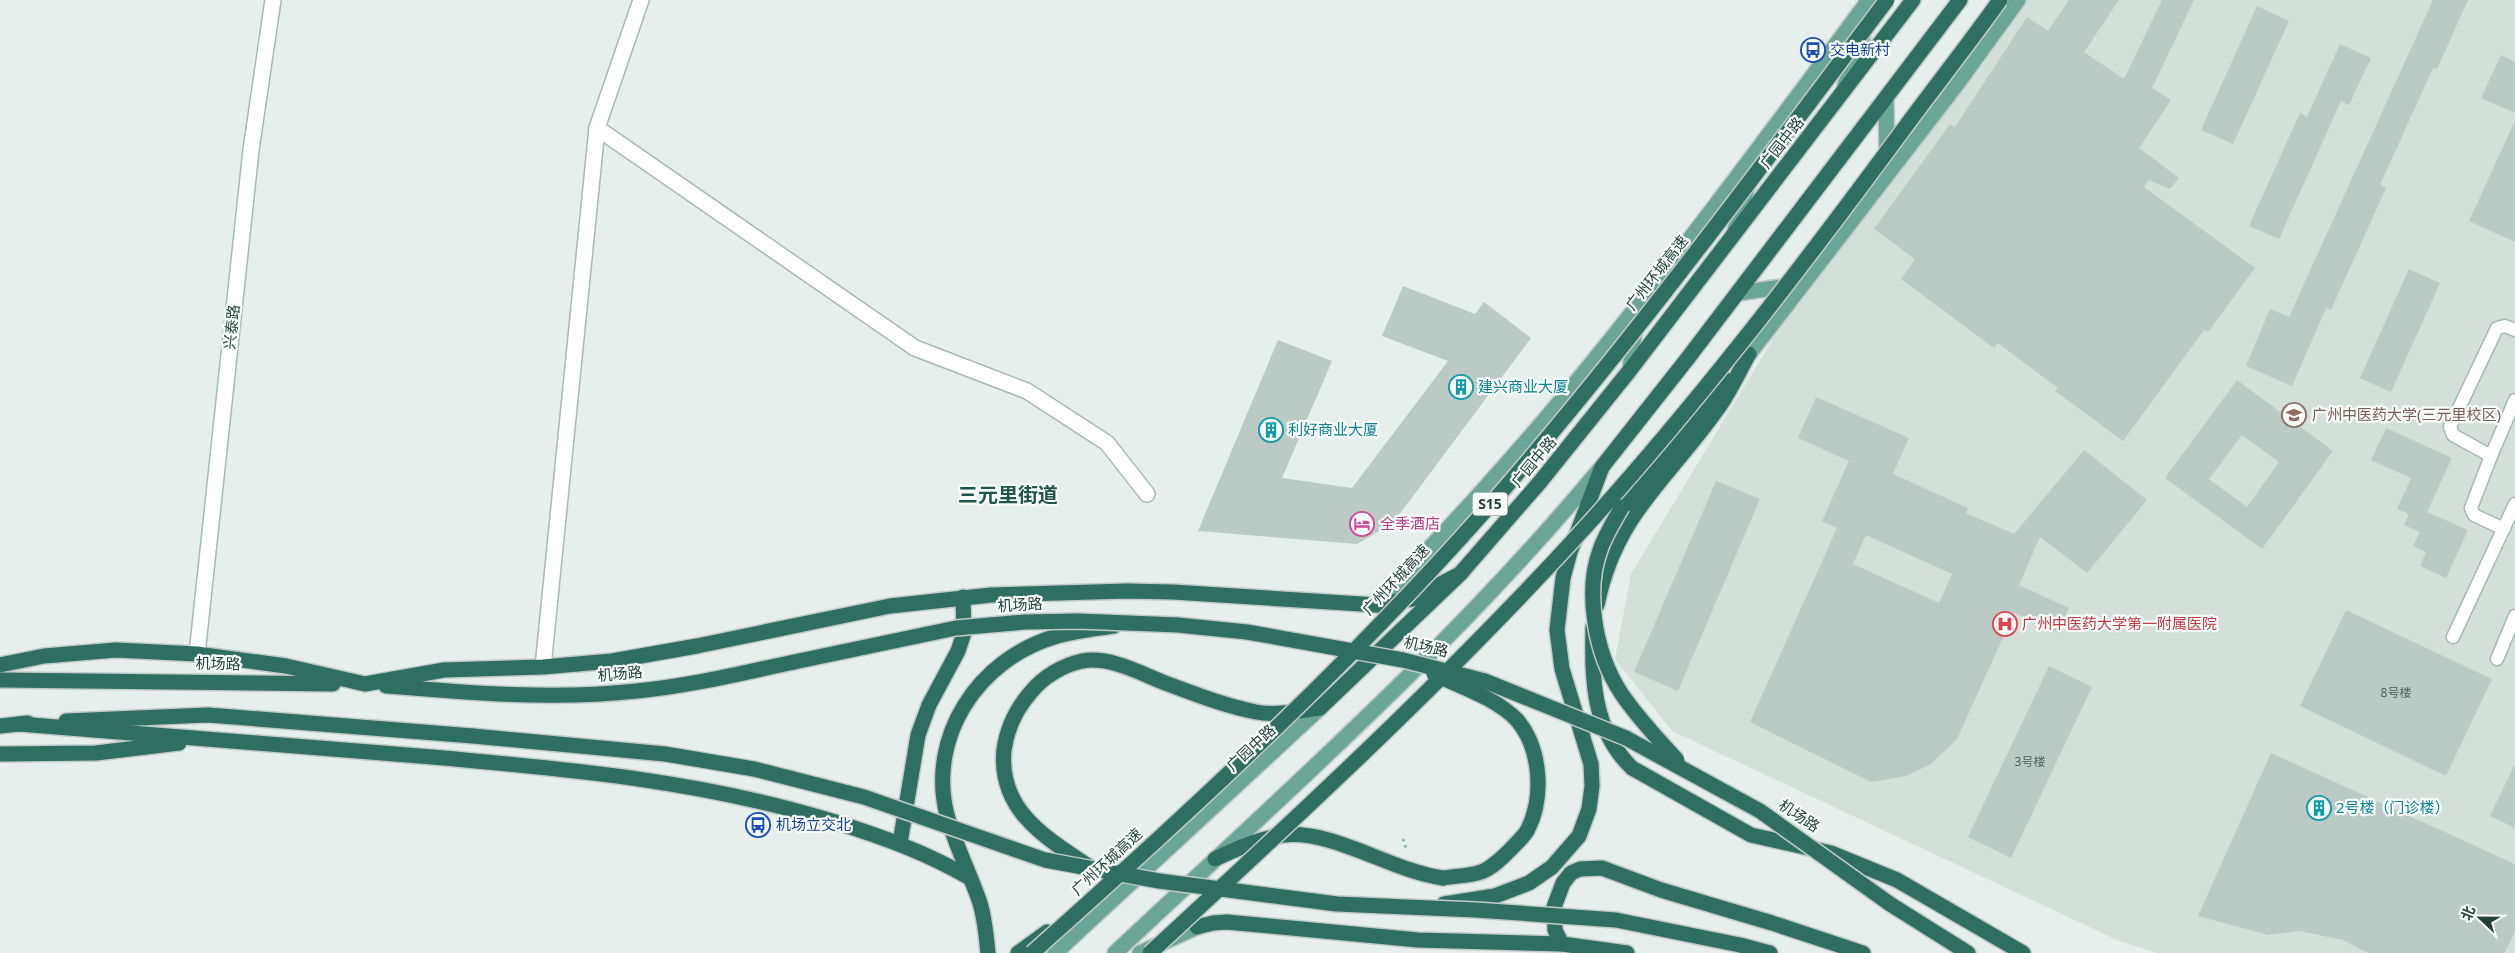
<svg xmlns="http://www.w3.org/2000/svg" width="2515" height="953" viewBox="0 0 2515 953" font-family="'Noto Sans','Noto Sans SC',sans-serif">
<rect width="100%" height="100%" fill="#e6efeb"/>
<polygon fill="#d4dfda" points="2013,0 2515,0 2515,953 2157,953 2117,940 1672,731 1615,659 1631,574 1832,241"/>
<g fill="#bbcac4" fill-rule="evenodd">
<polygon points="2069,0 2119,0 2084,52 2124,79 2162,0 2194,0 2152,88 2171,100 2139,148 2179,178 2170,189 2149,180 2144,187 2255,268 2208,332 2204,330 2123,441 2055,391 2058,388 1998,343 1994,348 1901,279 1915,259 1874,229 1950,124 1955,127 2027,17 2048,31"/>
<polygon points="2433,0 2468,0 2437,69 2433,68 2380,185 2386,188 2331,310 2326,308 2292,386 2246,366 2270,309 2289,317"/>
<polygon points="2257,6 2289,21 2233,144 2201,130"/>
<polygon points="2340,44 2371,58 2349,105 2341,101 2279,239 2249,226 2300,113 2307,117"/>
<polygon points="2501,55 2515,62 2515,113 2481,98"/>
<polygon points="2515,121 2515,242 2469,221"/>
<polygon points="2409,269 2440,283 2391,392 2360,378"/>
<polygon points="1403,286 1475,314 1484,302 1531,338 1393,523 1357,544 1198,531 1278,340 1332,361 1282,478 1352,488 1448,361 1382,336"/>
<path d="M2237,380l96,71 -71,98 -97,-71zM2242,435l37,27 -32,45 -38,-28z"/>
<path d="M1816,397l93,41 -16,36 75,34 -2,5 48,21 70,-84 63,50 -60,73 -47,-36 -21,48 50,23 -11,25 -44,-20 -57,126 -26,25 -25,12 -35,6 -121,-60 87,-194 -15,-7 27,-60 -51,-23zM1866,535l86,39 -13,29 -86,-39z"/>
<polygon points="2386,428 2452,458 2427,512 2468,530 2446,578 2420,566 2426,552 2413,546 2420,532 2404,525 2409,514 2397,509 2411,478 2371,460"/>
<polygon points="1716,481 1760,499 1678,691 1634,672"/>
<polygon points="2346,610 2492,679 2446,776 2300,706"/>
<polygon points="2049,666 2092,687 2011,858 1968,837"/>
<polygon points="2271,753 2515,864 2515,931 2505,953 2368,953 2343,940 2299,931 2268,935 2198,916"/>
<polygon points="2515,764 2515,828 2490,816"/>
</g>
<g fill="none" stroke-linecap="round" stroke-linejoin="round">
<defs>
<g id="lane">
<polyline points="2491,456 2515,400"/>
<polyline points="2504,529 2474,515 2471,508 2491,456 2453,435 2450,427 2497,328 2505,326 2515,330"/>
<polyline points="2453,637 2515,504"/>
<polyline points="2497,659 2515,616"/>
</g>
<g id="street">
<polyline points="597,128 915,348 1027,391 1107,443 1147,494"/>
<polyline points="543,667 597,128 641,0"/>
</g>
<polyline id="secondary" points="197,654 251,150 273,0"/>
<g id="primary">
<polyline points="1845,85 1860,50 1864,28"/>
<polyline points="1886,98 1887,159"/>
<polyline points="1734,234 1748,185"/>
<polyline points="1738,293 1796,285"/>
<polyline points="1749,354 1954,88 2018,0"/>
<polyline points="1630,370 1635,326"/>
<path d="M1377,605c65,-70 130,-139 191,-213 105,-127 203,-260 301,-392"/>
<polyline points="1055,953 1320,708"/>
<path d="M1115,953c167,-157 339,-308 485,-484"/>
<polyline points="1140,953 1197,927"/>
</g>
<g id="highway">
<polyline points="1622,507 1726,380"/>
<path d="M1597,605c18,-90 70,-125 119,-194 13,-17 22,-38 33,-57"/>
<path d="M1593,627c-1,52 -1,102 39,141l119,67 80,18 66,27 126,73"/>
<polyline points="0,665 44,656 116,650 197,654 286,666 365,684 444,670 543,667 612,661 697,646 890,606 991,595 1127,591 1173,592 1377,605 1412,599 1460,574"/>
<polyline points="0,680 333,684"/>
<path d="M386,686c84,7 167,14 251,5 53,-5 105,-18 157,-29"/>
<polyline points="66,721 208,715 473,736"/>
<path d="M19,724c137,11 275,21 413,33 136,12 272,24 403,65 48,15 92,31 135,56"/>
<polyline points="0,726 28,723"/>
<polyline points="0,754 96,753 179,743"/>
<polyline points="900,843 918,735 929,705 958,651 964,633 963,597"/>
<path d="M1215,859c21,-10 45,-21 69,-24 51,-5 107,36 159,43"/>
<path d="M1094,870c-44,-30 -96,-57 -90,-120 3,-22 12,-41 27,-58 12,-15 32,-27 51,-31 28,-5 58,12 83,22 30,11 60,23 91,29 20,4 43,-1 64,-4l140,-134 80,-92 90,-112 283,-370"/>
<polyline points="1444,904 1495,896 1529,883 1552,867 1579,836 1589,809 1592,786 1591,764 1562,669 1557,630 1563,578 1570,552 1602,467 1688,358 1960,0"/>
<polyline points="1890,904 1968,953"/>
<polyline points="1197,927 1213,923 1227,922 1418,940 1562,944 1627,953"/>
<polyline points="1562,944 1555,930 1554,907 1563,883 1571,873 1580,869 1602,868 1661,890 1772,923 1863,953"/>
<polyline points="1740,945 1770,953"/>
<path d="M988,953c-2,-17 -3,-36 -9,-53 -10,-28 -24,-56 -32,-85 -20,-78 31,-155 107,-178 19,-6 40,-8 60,-11"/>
<polyline points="1018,953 1047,932"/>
</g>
</defs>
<use href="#lane" stroke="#a8b8b2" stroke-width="15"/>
<use href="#street" stroke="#a8b8b2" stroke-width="18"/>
<use href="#secondary" stroke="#a4bbb3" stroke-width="18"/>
<use href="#primary" stroke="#c2cac8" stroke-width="18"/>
<use href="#highway" stroke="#c2cac8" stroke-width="18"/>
<polyline stroke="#86b3a5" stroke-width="3" stroke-dasharray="2.5 4" stroke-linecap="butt" points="1403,839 1407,851"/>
<use href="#lane" stroke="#fff" stroke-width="12"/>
<use href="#street" stroke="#fff" stroke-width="15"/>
<use href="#secondary" stroke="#fff" stroke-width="15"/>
<use href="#primary" stroke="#6aa596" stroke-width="15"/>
<use href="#highway" stroke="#2f6f62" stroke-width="15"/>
<defs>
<g id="highway-bridge">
<path d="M1622,507c-8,14 -17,28 -22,43 -16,43 -4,105 21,143 16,24 36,45 56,67"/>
<polyline points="794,662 956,628 1025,622 1078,621 1178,625 1247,632 1403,660 1485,681 1626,738 1760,811 1890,904"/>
<path d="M1434,674c27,13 62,24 83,46 24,28 27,77 11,109 -3,7 -12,14 -17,20 -8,8 -19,19 -30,23 -12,4 -26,4 -38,6"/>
<polyline points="473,736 665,754 754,769 864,797 1045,860 1159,881 1337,904 1476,910 1616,920 1740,945"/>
<path d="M1032,953c157,-140 313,-284 452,-441 143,-163 272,-339 403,-512"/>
<path d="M1150,953c144,-133 287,-265 419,-408 119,-129 227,-270 331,-411 33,-45 68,-89 100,-134"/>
</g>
</defs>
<use href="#highway-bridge" stroke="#c2cac8" stroke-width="18" stroke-linecap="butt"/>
<use href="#highway-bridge" stroke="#2f6f62" stroke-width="15"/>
</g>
<defs>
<symbol id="bus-ring" viewBox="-11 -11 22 22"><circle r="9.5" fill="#f7fbf9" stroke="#1a4fb4" stroke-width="1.5"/><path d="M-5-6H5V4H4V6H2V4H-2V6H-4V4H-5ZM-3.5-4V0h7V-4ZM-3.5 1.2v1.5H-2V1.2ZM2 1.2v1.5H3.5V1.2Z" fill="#1a4fb4"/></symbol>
<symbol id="building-ring" viewBox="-11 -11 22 22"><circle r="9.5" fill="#f7fbf9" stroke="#0f9aa8" stroke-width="1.5"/><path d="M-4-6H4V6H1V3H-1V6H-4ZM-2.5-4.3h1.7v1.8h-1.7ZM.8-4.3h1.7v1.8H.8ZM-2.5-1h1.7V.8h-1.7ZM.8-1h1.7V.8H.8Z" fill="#0f9aa8"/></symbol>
<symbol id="university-ring" viewBox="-11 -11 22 22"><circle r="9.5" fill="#f7fbf9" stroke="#8d6e63" stroke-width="1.5"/><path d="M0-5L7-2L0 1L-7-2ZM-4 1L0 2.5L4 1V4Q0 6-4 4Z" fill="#8d6e63"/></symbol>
<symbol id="hotel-ring" viewBox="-11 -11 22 22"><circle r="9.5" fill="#f7fbf9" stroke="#d1479c" stroke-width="1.5"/><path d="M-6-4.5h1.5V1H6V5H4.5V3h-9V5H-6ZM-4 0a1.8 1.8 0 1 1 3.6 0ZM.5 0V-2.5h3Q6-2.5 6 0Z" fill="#d1479c"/></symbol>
<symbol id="hospital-ring" viewBox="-11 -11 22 22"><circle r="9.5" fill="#f7fbf9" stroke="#e0444e" stroke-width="1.5"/><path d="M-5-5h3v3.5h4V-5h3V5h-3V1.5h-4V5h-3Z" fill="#e0444e"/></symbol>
</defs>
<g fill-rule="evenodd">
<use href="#bus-ring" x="1799" y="36" width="28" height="28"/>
<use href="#building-ring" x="1447" y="373" width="28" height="28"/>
<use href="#university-ring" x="2280" y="401" width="28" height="28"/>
<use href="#building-ring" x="1257" y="416" width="28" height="28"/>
<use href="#hotel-ring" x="1348" y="510" width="28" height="28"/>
<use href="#hospital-ring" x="1991" y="610" width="28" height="28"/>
<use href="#building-ring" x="2305" y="794" width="28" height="28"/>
<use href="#bus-ring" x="744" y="811" width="28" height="28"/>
</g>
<g text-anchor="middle" stroke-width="4.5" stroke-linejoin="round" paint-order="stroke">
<g font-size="12" fill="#4a645c">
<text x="2396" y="697">8号楼</text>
<text x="2030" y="766">3号楼</text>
</g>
<rect fill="#f7fbf9" stroke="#637a73" stroke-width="1" x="1472.5" y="492.5" width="35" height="23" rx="4"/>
<g font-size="14" font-weight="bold" fill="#24423a">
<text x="1490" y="509">S15</text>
</g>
<g font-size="15" fill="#164399" stroke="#f7fbf9" text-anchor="start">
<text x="1830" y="55">交电新村</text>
<text x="776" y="830">机场立交北</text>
</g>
<g font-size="15" fill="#24423a" stroke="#f7fbf9">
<text transform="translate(1782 143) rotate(-52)" y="5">广园中路</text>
<text transform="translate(1657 273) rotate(-52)" y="5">广州环城高速</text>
<text transform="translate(232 327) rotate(-84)" y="5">兴泰路</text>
<text transform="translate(1534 462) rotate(-50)" y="5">广园中路</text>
<text transform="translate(1396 580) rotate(-47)" y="5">广州环城高速</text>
<text transform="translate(1020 605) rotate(-3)" y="5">机场路</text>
<text transform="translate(1426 647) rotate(13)" y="5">机场路</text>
<text transform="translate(218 664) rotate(1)" y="5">机场路</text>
<text transform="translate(620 674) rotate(-5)" y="5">机场路</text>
<text transform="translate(1251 748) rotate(-43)" y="5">广园中路</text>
<text transform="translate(1799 816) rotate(34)" y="5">机场路</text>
<text transform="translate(1107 862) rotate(-43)" y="5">广州环城高速</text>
</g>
<g font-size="15" fill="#0d838f" stroke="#f7fbf9" text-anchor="start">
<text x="1478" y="392">建兴商业大厦</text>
<text x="1288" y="435">利好商业大厦</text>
<text x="2336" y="813">2号楼（门诊楼）</text>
</g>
<g font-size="15" fill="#785e54" stroke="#f7fbf9" text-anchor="start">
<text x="2312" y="420">广州中医药大学(三元里校区)</text>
</g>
<g font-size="15" fill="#b23c85" stroke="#f7fbf9" text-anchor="start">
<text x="1380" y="529">全季酒店</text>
</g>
<g font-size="15" fill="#be3a42" stroke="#f7fbf9" text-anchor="start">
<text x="2022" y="629">广州中医药大学第一附属医院</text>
</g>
<g font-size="20" font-weight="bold" fill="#1f5548" stroke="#f7fbf9">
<text x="1008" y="502">三元里街道</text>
</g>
</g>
<g transform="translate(2480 918) rotate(292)" stroke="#f7fbf9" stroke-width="4" paint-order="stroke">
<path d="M0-4L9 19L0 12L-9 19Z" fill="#24423a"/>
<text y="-8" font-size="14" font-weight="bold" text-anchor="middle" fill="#24423a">北</text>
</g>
</svg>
